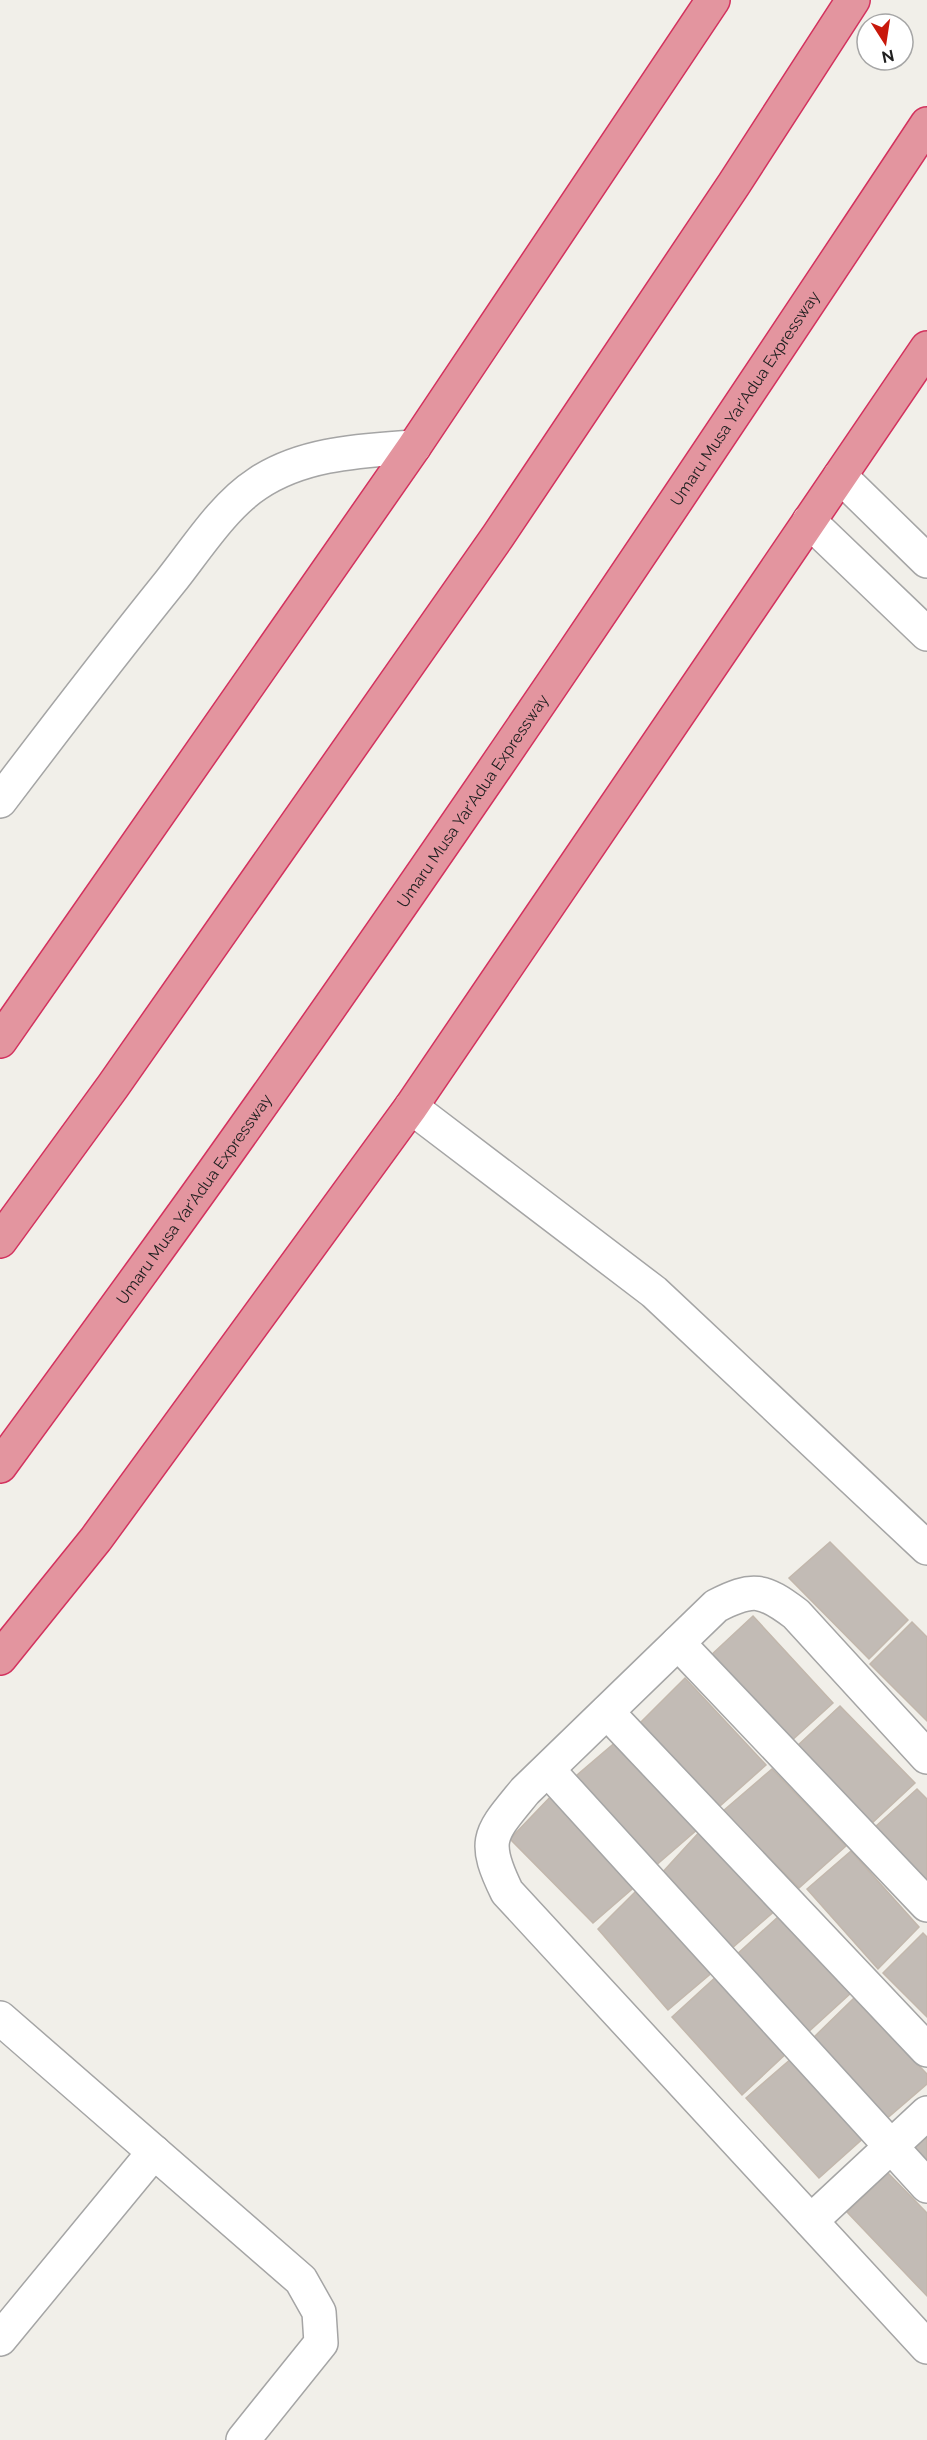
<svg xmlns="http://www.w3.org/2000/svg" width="927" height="2440" viewBox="0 0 927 2440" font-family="Raleway,sans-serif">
<rect width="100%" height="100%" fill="#f1efe9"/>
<g fill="#c2bbb5" stroke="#c2b7ac" stroke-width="1.5">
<polygon points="830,1542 908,1620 869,1659 789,1578"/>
<polygon points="753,1616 833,1703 789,1743 709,1657"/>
<polygon points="912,1622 927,1637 927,1721 870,1664"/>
<polygon points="685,1678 766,1765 720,1806 638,1725"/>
<polygon points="840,1706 915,1783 870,1825 795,1748"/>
<polygon points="618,1740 698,1829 654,1867 570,1781"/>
<polygon points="772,1769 846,1846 799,1888 723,1811"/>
<polygon points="917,1789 927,1799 927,1881 875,1827"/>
<polygon points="553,1794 638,1884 593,1923 510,1839"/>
<polygon points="702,1829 777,1909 731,1949 660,1875"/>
<polygon points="851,1851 919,1927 878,1969 807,1889"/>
<polygon points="638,1889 714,1971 668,2010 598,1929"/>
<polygon points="779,1916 851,1993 805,2035 735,1956"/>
<polygon points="923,1933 927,1937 927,2017 883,1973"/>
<polygon points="719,1974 788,2052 742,2095 672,2017"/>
<polygon points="854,1998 927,2074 927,2084 884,2121 811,2040"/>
<polygon points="792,2058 867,2135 819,2178 746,2098"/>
<polygon points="927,2137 927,2166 913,2150"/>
<polygon points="888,2173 927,2213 927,2296 847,2212"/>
</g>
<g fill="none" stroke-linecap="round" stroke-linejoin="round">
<defs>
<g id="minor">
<polyline points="840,476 927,561"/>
<polyline points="809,521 927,634"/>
<path d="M0,801c56,-74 112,-147 170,-219 25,-31 53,-76 87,-98 46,-31 103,-33 157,-37"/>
<polyline points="411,1107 654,1292 927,1548"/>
<polyline points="678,1643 927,1905"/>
<polyline points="607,1712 927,2050"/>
<path d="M927,1757l-131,-143c-33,-25 -43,-27 -80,-8l-191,185c-35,43 -44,48 -18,101l420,455"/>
<polyline points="548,1770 927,2186"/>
<polyline points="0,2018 301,2280 319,2312 321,2343 243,2440"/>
<polyline points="811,2221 927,2113"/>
<polyline points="0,2339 154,2152"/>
</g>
<g id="highway">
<polyline points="0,1041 414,447 713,0"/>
<polyline points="0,1241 113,1086 498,536 734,184 853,0"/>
<path id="s1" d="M0,1466c71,-97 142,-194 212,-292 246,-345 481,-697 715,-1050"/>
<polyline points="0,1658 96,1539 411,1107 927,348"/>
</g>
</defs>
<use href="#minor" stroke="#a5a5a5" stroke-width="36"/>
<use href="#highway" stroke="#d3325e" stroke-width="36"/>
<use href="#minor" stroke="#fff" stroke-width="33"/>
<use href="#highway" stroke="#e3959f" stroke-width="33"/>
</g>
<g text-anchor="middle" stroke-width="5" stroke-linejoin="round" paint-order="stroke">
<g font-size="16" fill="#212121" stroke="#fff">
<text dy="6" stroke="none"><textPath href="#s1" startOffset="1302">Umaru Musa Yar'Adua Expressway</textPath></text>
<text dy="6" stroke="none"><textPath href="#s1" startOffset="816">Umaru Musa Yar'Adua Expressway</textPath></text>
<text dy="6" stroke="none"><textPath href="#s1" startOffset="330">Umaru Musa Yar'Adua Expressway</textPath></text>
</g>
</g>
<g transform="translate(885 42) rotate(168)"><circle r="28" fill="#ffffff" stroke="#a6a6a6" stroke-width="1.5"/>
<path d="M0-4.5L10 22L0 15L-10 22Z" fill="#c8180b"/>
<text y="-9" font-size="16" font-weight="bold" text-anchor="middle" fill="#212121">N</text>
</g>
</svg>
